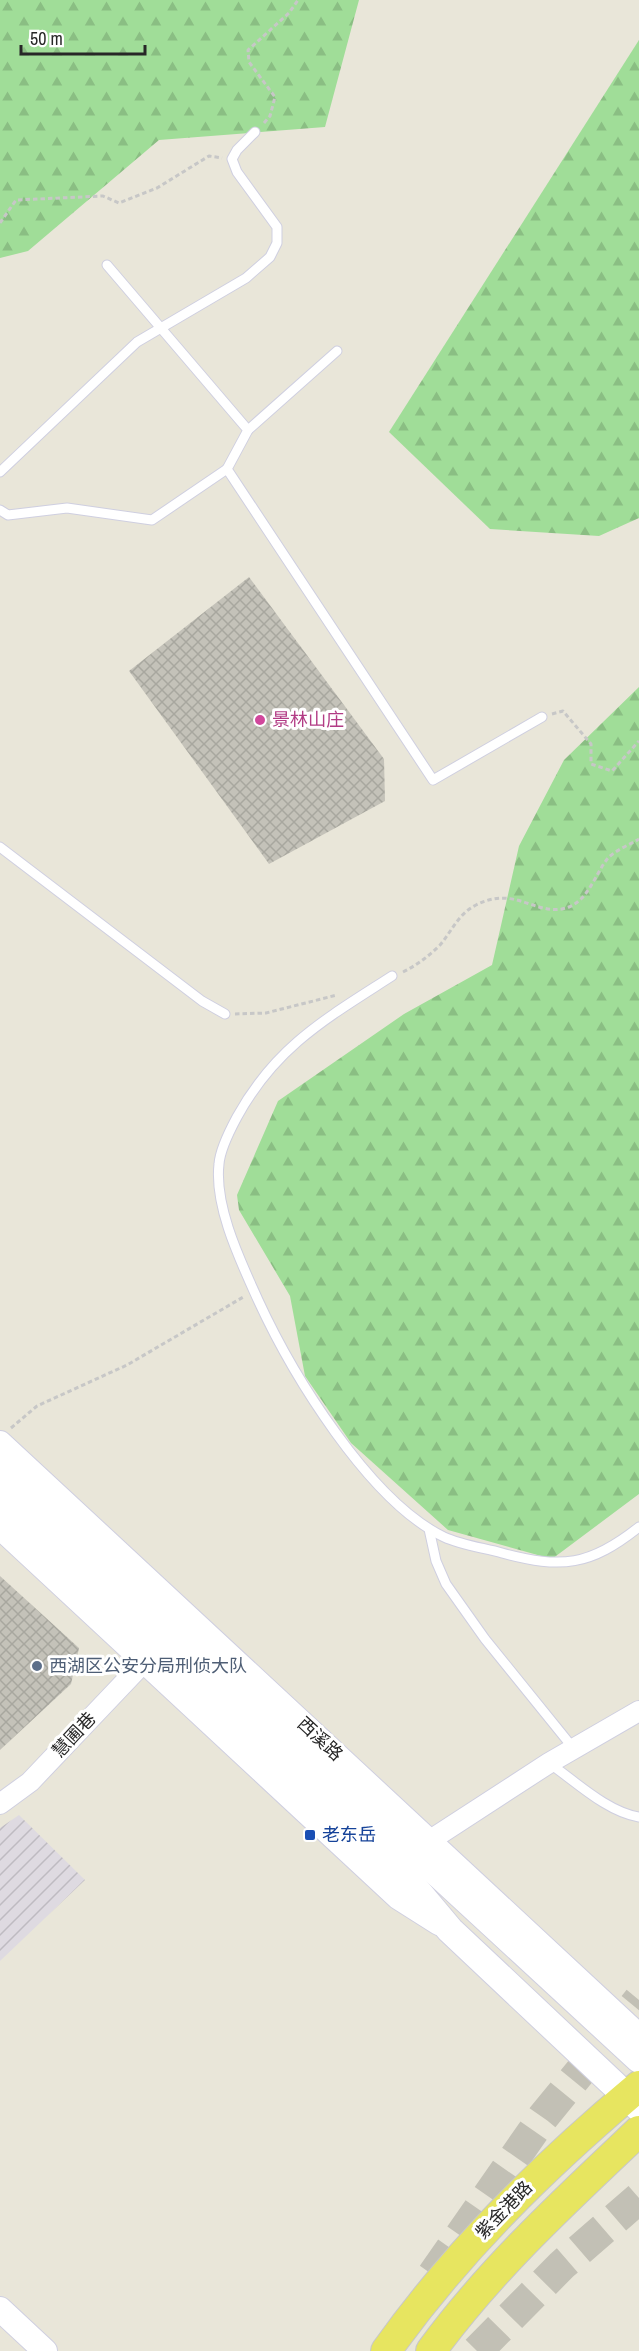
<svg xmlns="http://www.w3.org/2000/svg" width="639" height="2351" viewBox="0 0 639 2351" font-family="'Archivo Narrow','Noto Sans SC',sans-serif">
<defs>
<pattern id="industrial-furrows" width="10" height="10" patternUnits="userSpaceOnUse" patternTransform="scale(1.5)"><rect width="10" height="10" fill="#dedae1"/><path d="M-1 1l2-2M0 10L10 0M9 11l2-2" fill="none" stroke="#bebbc1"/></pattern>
<pattern id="forest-firs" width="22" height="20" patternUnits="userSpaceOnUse" patternTransform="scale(1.5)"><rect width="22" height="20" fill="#a0dd98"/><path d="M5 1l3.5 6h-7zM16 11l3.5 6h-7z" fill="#8abe83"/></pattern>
<pattern id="building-cross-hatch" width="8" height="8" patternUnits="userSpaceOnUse" patternTransform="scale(1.5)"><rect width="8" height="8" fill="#c4c2b9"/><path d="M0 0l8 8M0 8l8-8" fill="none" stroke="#a8a79f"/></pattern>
</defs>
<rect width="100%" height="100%" fill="#e9e6d9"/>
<polygon fill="url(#industrial-furrows)" points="19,1815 85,1880 0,1961 0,1828"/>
<g fill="url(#forest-firs)">
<polygon points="0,0 359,0 325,127 159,140 28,251 0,258"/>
<polygon points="639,40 639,518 599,536 490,529 389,432"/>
<polygon points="639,687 639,1494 552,1559 448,1530 351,1443 305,1376 290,1296 239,1210 237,1195 278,1101 404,1014 492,965 519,846 564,760"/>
</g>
<g fill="url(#building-cross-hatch)">
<polygon points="249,577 384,759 385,801 269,864 129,671"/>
<polygon points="0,1576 79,1648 71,1684 0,1750"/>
</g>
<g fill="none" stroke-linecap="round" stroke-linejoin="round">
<g stroke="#c2c0b5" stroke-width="32" stroke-dasharray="32 16" stroke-linecap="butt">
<polyline points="433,2275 543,2117 639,2000"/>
<polyline points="477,2351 562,2265 639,2198"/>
</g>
<defs>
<g id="service">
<polyline points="107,265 248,430 227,469 433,780 542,717"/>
<polyline points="248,430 337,351"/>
<polyline points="0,472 137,342 246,278 270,257 277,243 277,227 237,172 232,159 237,150 255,132"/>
<polyline points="0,510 8,515 67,508 152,520 227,469"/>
<polyline points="0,847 202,1001 225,1014"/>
<path d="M392,976c-65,42 -116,70 -155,141 -7,13 -17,32 -18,47 -5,43 22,98 39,136 34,74 111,201 186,237 17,8 40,11 58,16 60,16 88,13 137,-26"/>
<polyline points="429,1529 436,1561 446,1584 485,1639 574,1749"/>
<path d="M549,1763c26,18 58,49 90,54"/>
</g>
<g id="minor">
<polyline points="0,1804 30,1782 144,1662"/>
<polyline points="429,1841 549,1763 639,1711"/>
</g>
<g id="tertiary">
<polyline points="0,1443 639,2036"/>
<polyline points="0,1527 398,1897 439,1923"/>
<polyline points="0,2309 45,2351"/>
</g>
<g id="secondary">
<polyline points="0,1470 639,2059"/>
<polyline points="0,1498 398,1868 450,1930 639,2108"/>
</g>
<g id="primary">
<path d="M386,2351c72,-101 159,-186 253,-265"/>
<path d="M431,2351c59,-81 135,-151 208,-220"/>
</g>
</defs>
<use href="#service" stroke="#cfcfe0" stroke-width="11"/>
<use href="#minor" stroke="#cfcfe0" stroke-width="22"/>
<use href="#tertiary" stroke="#cfcfe0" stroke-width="26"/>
<use href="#secondary" stroke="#cfcfe0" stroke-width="29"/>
<use href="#primary" stroke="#c7c7c7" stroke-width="32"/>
<g stroke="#c7c7c7" stroke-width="3" stroke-dasharray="4.5 3" stroke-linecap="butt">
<polyline points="264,123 270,116 275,97 249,62 248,50 289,13 298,0"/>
<polyline points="0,223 16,200 103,196 119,203 157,188 209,156 222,158"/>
<polyline points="552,714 563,711 591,744 591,764 612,771 639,741"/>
<path d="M403,972c14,-7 26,-16 37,-27 12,-14 18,-31 36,-40 41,-21 61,14 93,2 20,-8 26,-33 39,-49 8,-8 21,-13 31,-19"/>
<polyline points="235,1014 266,1013 337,995"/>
<polyline points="11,1428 37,1406 127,1365 245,1296"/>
</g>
<use href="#service" stroke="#fff" stroke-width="9"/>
<use href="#minor" stroke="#fff" stroke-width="20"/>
<use href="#tertiary" stroke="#fff" stroke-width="24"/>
<use href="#secondary" stroke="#fff" stroke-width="27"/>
<use href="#primary" stroke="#e7e560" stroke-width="30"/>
</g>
<circle fill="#d1479c" stroke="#fff" stroke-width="2" cx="260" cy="720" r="6"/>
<circle fill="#5c6f8a" stroke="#fff" stroke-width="2" cx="37" cy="1666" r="6"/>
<rect fill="#1a4fb4" stroke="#fff" stroke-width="2" x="304" y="1829" width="12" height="12" rx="3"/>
<g text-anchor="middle" stroke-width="6" stroke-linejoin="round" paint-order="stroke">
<g font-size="18" fill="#b23c85" stroke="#fff" text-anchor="start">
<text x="272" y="726">景林山庄</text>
</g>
<g font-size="18" fill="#4e5e75" stroke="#fff" text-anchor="start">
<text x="49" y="1672">西湖区公安分局刑侦大队</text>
</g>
<g font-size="18" fill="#272727" stroke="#fff">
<text transform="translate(74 1735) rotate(-47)" y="6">慧圃巷</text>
<text transform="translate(320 1739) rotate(43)" y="6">西溪路</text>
<text transform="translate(504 2210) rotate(-46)" y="6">紫金港路</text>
</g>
<g font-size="18" fill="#164399" stroke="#fff" text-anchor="start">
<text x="322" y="1841">老东岳</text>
</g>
</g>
<path d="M21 45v9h124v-9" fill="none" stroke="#272727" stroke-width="3"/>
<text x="30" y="45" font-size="18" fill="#272727" stroke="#ffffff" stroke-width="4.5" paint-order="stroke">50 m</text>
</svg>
